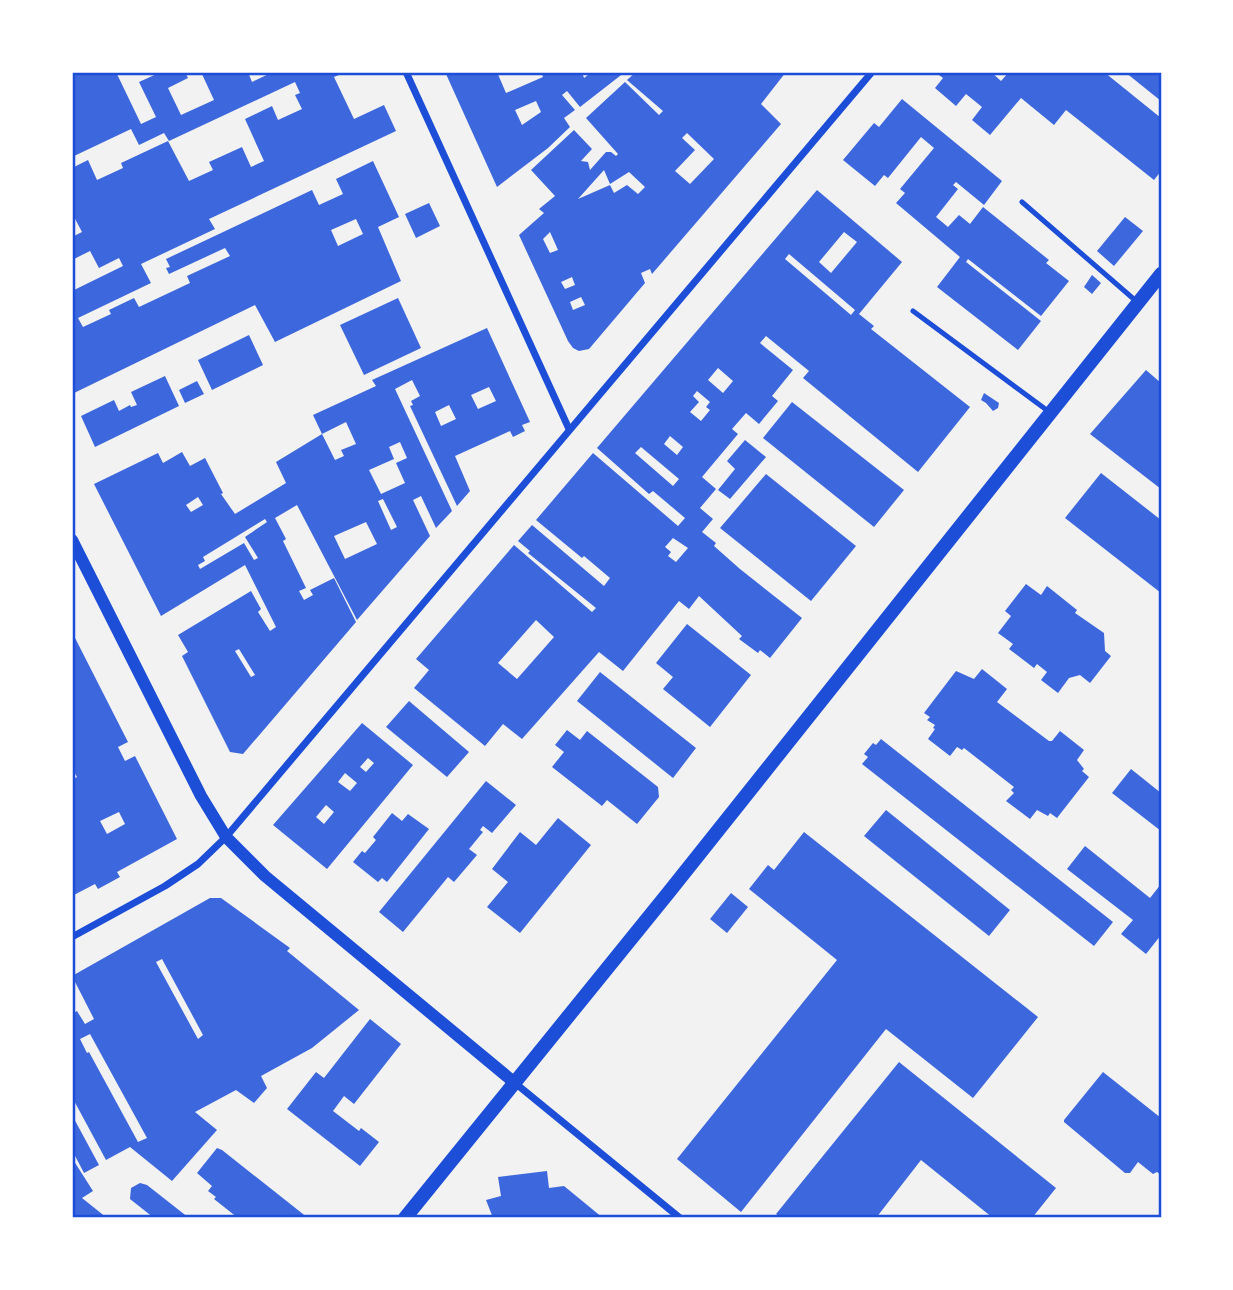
<svg xmlns="http://www.w3.org/2000/svg" width="1233" height="1290" viewBox="0 0 1233 1290" font-family="'Open Sans',sans-serif">
<rect width="100%" height="100%" fill="#f2f2f2"/>
<g fill="#3d67dc" fill-rule="evenodd">
<path d="M72,72h44l25,52 15,-7 -17,-35 22,-10h24l3,6 -20,10 13,27 33,-15 -13,-28h47l4,10 21,-10h73l-12,5 20,42 30,-14 12,26 -187,88 6,10 -74,35 10,19 -73,35 5,9 28,-13 -2,-4 25,-12 5,9 51,-24 -3,-7 43,-20 -5,-8 -56,26 -3,-6 4,-1 -4,-8 146,-69 7,15 24,-11 -7,-15 37,-18 26,56 -21,10 23,54 -126,61 -20,-37 -183,89v-103l51,-25 -4,-8 -20,10 -9,-17 -18,9v-23l10,-5 -10,-19v-45l16,-8 9,20 26,-12 -2,-5 47,-22 21,40 24,-11 -4,-8 33,-15 9,20 13,-6 -19,-42 27,-13 6,14 24,-11 -7,-14 5,-2 -5,-11 -126,59 -5,-8 -25,12 -8,-16 -59,28zM356,219l7,15 -25,12 -7,-16z"/>
<path d="M451,72h46l9,21 37,-16 -2,-5h41l2,6 8,-6h33l-45,35 -13,-16 -5,4 13,15 -11,8 6,9 -22,21 -51,39 -51,-113zM536,101l5,11 -19,13 -7,-15z"/>
<path d="M636,72h150l-25,32 20,20 -129,150 -2,-5 -9,4 4,10 -56,66 -10,2 -6,-3 -5,-7 -49,-106 25,-22 -5,-4 16,-13 -24,-26 43,-40 18,19 -11,12 7,1 2,8 16,-18h5l5,4 2,-2 -32,-36 39,-36 34,33 4,-4 -36,-31zM687,133l27,26 -24,25 -15,-13 20,-21 -13,-12zM604,170l6,14 19,-12 16,15 -7,7 -11,-9 -13,8 -4,-8 -32,14zM550,232l8,18 -8,3 -7,-14zM572,277l3,8 -10,4 -4,-7zM581,297l4,8 -12,5 -3,-8z"/>
<polygon points="935,72 991,72 1001,81 1009,72 1104,72 1161,118 1161,171 1154,180 1066,110 1054,125 1021,98 990,135 972,120 982,107 966,94 956,106 935,88 943,78"/>
<polygon points="1125,72 1161,72 1161,101"/>
<polygon points="902,99 1002,181 984,205 956,182 953,185 958,189 936,217 948,227 959,215 970,224 983,207 1049,260 1046,263 1069,281 1041,316 968,259 966,262 1041,321 1018,350 937,287 960,257 896,203 905,193 900,189 934,148 921,137 888,178 884,175 875,186 843,160 874,123 879,127"/>
<path d="M817,190l85,72 -43,52 15,12 -3,3 99,78 -52,65 -115,-94 6,-7 -43,-35 -6,7 33,27 -21,26 6,5 -19,23 -13,-11 -14,16 6,5 -36,43 14,12 -16,19 13,11 -11,13 14,11 -2,3 26,23 62,49 -32,40 -10,-8 -2,3 -19,-14 3,-3 -43,-40 -10,13 -10,-8 -56,70 -24,-19 -77,87 -19,-15 -18,22 -71,-58 15,-18 -13,-11 98,-114 78,67 4,-4 -68,-55 2,-2 -12,-10 14,-16 72,61 6,-8 -26,-22 -2,2 -46,-38 57,-67 85,73 7,-8 -32,-27 -4,3 -52,-46zM844,232l13,10 -26,31 -12,-11zM789,254l66,56 -4,5 -66,-56zM718,368l15,13 -10,12 -15,-13zM697,391l13,11 -4,5 4,3 -9,11 -11,-9 9,-10 -6,-6zM670,436l13,11 -6,8 -13,-11zM641,447l38,32 -6,7 -38,-33zM673,538l15,10 -12,14 -8,-6 3,-4 -6,-5zM536,620l18,17 -37,42 -19,-16z"/>
<polygon points="429,203 440,226 416,238 405,214"/>
<polygon points="1125,217 1143,231 1114,266 1097,251"/>
<polygon points="1092,275 1101,283 1092,294 1084,287"/>
<polygon points="398,298 421,348 364,375 340,325"/>
<path d="M487,328l43,94 -8,3 3,6 -12,6 -3,-6 -55,25 15,35 -13,15 -47,-100 3,-1 -2,-4 9,-5 -8,-16 -17,9 57,122 -16,17 -15,-32 -8,4 17,36 -73,84 -60,-115 -22,13 11,21 -3,2 23,47 -7,3 5,9 9,-5 -3,-5 24,-12 22,44 -113,132 -13,-2 -48,-96 6,-4 -10,-17 73,-44 10,18 -3,3 12,19 6,-4 -31,-62 -84,51 -67,-132 64,-31 5,10 19,-11 8,14 15,-8 18,35 -2,1 14,20 51,-31 -10,-21 46,-28 13,26 9,-4 -3,-6 15,-6 -10,-22 -24,12 -9,-19 63,-29 -4,-6zM489,387l7,14 -18,8 -7,-14zM449,405l7,14 -15,7 -6,-14zM400,442l7,16 -11,5 9,20 -24,11 -12,-24 25,-11 -5,-12zM198,497l5,8 -12,7 -5,-7zM383,499l14,28 -6,3 -13,-29zM265,519l2,3 -22,15 13,21 -4,2 -10,-17 -44,26 -2,-4 7,-4 -2,-4zM366,522l11,22 -32,15 -11,-23zM239,649l16,26 -4,2 -16,-26z"/>
<polygon points="249,335 263,365 212,390 198,360"/>
<polygon points="1146,370 1161,383 1161,489 1090,434"/>
<polygon points="165,376 179,406 95,447 81,416 114,400 119,411 130,405 131,407 137,405 131,392"/>
<polygon points="197,381 204,394 185,403 179,390"/>
<polygon points="984,393 999,403 998,408 993,411 986,403 981,400"/>
<polygon points="792,402 904,490 874,527 763,438"/>
<polygon points="745,440 766,457 730,499 718,490 735,469 727,461"/>
<polygon points="1101,473 1161,520 1161,593 1065,518"/>
<polygon points="766,474 856,546 811,601 720,528"/>
<polygon points="1026,584 1041,595 1047,586 1077,610 1075,613 1104,633 1105,651 1111,656 1090,683 1080,675 1069,678 1058,693 1041,680 1047,672 1037,664 1034,668 1009,649 1013,644 998,633 1011,616 1005,611"/>
<polygon points="687,624 751,675 710,727 663,689 673,677 656,663"/>
<path d="M72,632l56,110 -10,5 7,14 10,-5 42,83 -60,33 3,5 -22,12 -3,-5 -23,12v-116l5,-3 -5,-9zM119,812l6,12 -18,10 -7,-13z"/>
<polygon points="982,669 1007,689 997,702 1049,741 1052,741 1060,731 1084,750 1077,760 1084,769 1082,771 1089,777 1057,818 1050,813 1048,816 1037,810 1030,819 1006,801 1014,793 1011,790 1014,787 964,748 962,750 957,747 950,756 928,739 935,729 933,728 935,725 927,720 930,717 924,713 956,671 974,679"/>
<polygon points="600,672 696,748 673,778 577,701"/>
<polygon points="409,701 469,752 447,777 386,727"/>
<path d="M362,723l51,42 -86,104 -54,-44zM368,758l6,5 -8,9 -6,-5zM345,773l12,10 -7,8 -12,-9zM326,805l8,7 -10,12 -8,-7z"/>
<polygon points="567,730 580,740 587,731 658,787 659,797 637,824 607,800 602,806 552,767 564,752 555,745"/>
<polygon points="881,739 1113,922 1094,946 862,764 868,757 864,754 873,743 876,745"/>
<polygon points="1131,769 1161,793 1161,831 1112,793"/>
<polygon points="486,781 516,805 492,833 483,826 480,830 483,832 469,849 477,855 454,882 448,877 403,932 379,912"/>
<polygon points="886,810 1010,910 989,936 864,836"/>
<polygon points="392,813 402,821 408,814 429,829 387,882 382,878 378,882 353,862 362,851 365,853 376,840 373,837"/>
<polygon points="558,818 591,845 520,933 487,907 508,882 492,869 520,832 536,845"/>
<polygon points="804,832 1038,1017 973,1098 886,1029 741,1212 677,1159 837,960 749,889 768,865 774,870"/>
<polygon points="1085,846 1150,898 1161,884 1161,935 1146,954 1121,934 1133,920 1067,869"/>
<polygon points="731,893 748,907 727,933 710,919"/>
<path d="M210,898h11l69,50 -3,3 72,59 -47,38 -51,28 6,12 -13,15 -18,-13 -41,22 22,18 -45,51 -42,-34 -24,13 -34,-63v-83l5,-3 8,13 9,-5 -22,-43zM162,959l41,76 -5,4 -42,-77zM90,1034l57,104 -9,4 -49,-90 -2,1 -7,-14z"/>
<polygon points="370,1019 401,1044 354,1104 344,1096 333,1111 359,1131 361,1128 379,1142 360,1166 287,1109 316,1072 324,1078"/>
<polygon points="899,1062 1056,1188 1032,1218 993,1218 921,1160 876,1218 781,1218 776,1214"/>
<polygon points="1103,1072 1161,1118 1161,1175 1157,1172 1153,1174 1138,1162 1130,1173 1125,1173 1064,1122 1064,1120"/>
<polygon points="72,1115 99,1165 84,1173 72,1150"/>
<polygon points="217,1148 222,1150 308,1218 238,1218 214,1199 216,1197 208,1191 212,1186 197,1173"/>
<polygon points="72,1158 93,1191 82,1198 107,1218 72,1218"/>
<polygon points="547,1171 549,1188 564,1186 603,1218 493,1218 486,1200 501,1196 498,1177"/>
<polygon points="140,1183 147,1185 189,1218 154,1218 130,1199 131,1188"/>
</g>
<g fill="none" stroke-linecap="round" stroke-linejoin="round">
<g stroke="#1d4ed8" stroke-width="5">
<polyline points="1022,202 1136,301"/>
<polyline points="913,311 1048,411"/>
</g>
<g stroke="#1d4ed8" stroke-width="7">
<polyline points="406,72 569,429"/>
<polyline points="72,937 165,886 198,864 226,837 872,72"/>
<polyline points="515,1083 680,1218"/>
</g>
<polyline stroke="#1d4ed8" stroke-width="12" points="72,540 201,796 226,837 265,876 515,1083"/>
<polyline stroke="#1d4ed8" stroke-width="14" points="405,1218 669,892 1161,274"/>
</g>
<rect width="1233" height="1290" fill="none" stroke="#ffffff" stroke-width="147"/>
<rect x="74" y="74" width="1086" height="1142" fill="none" stroke="#1d4ed8" stroke-width="2.5"/>
</svg>
